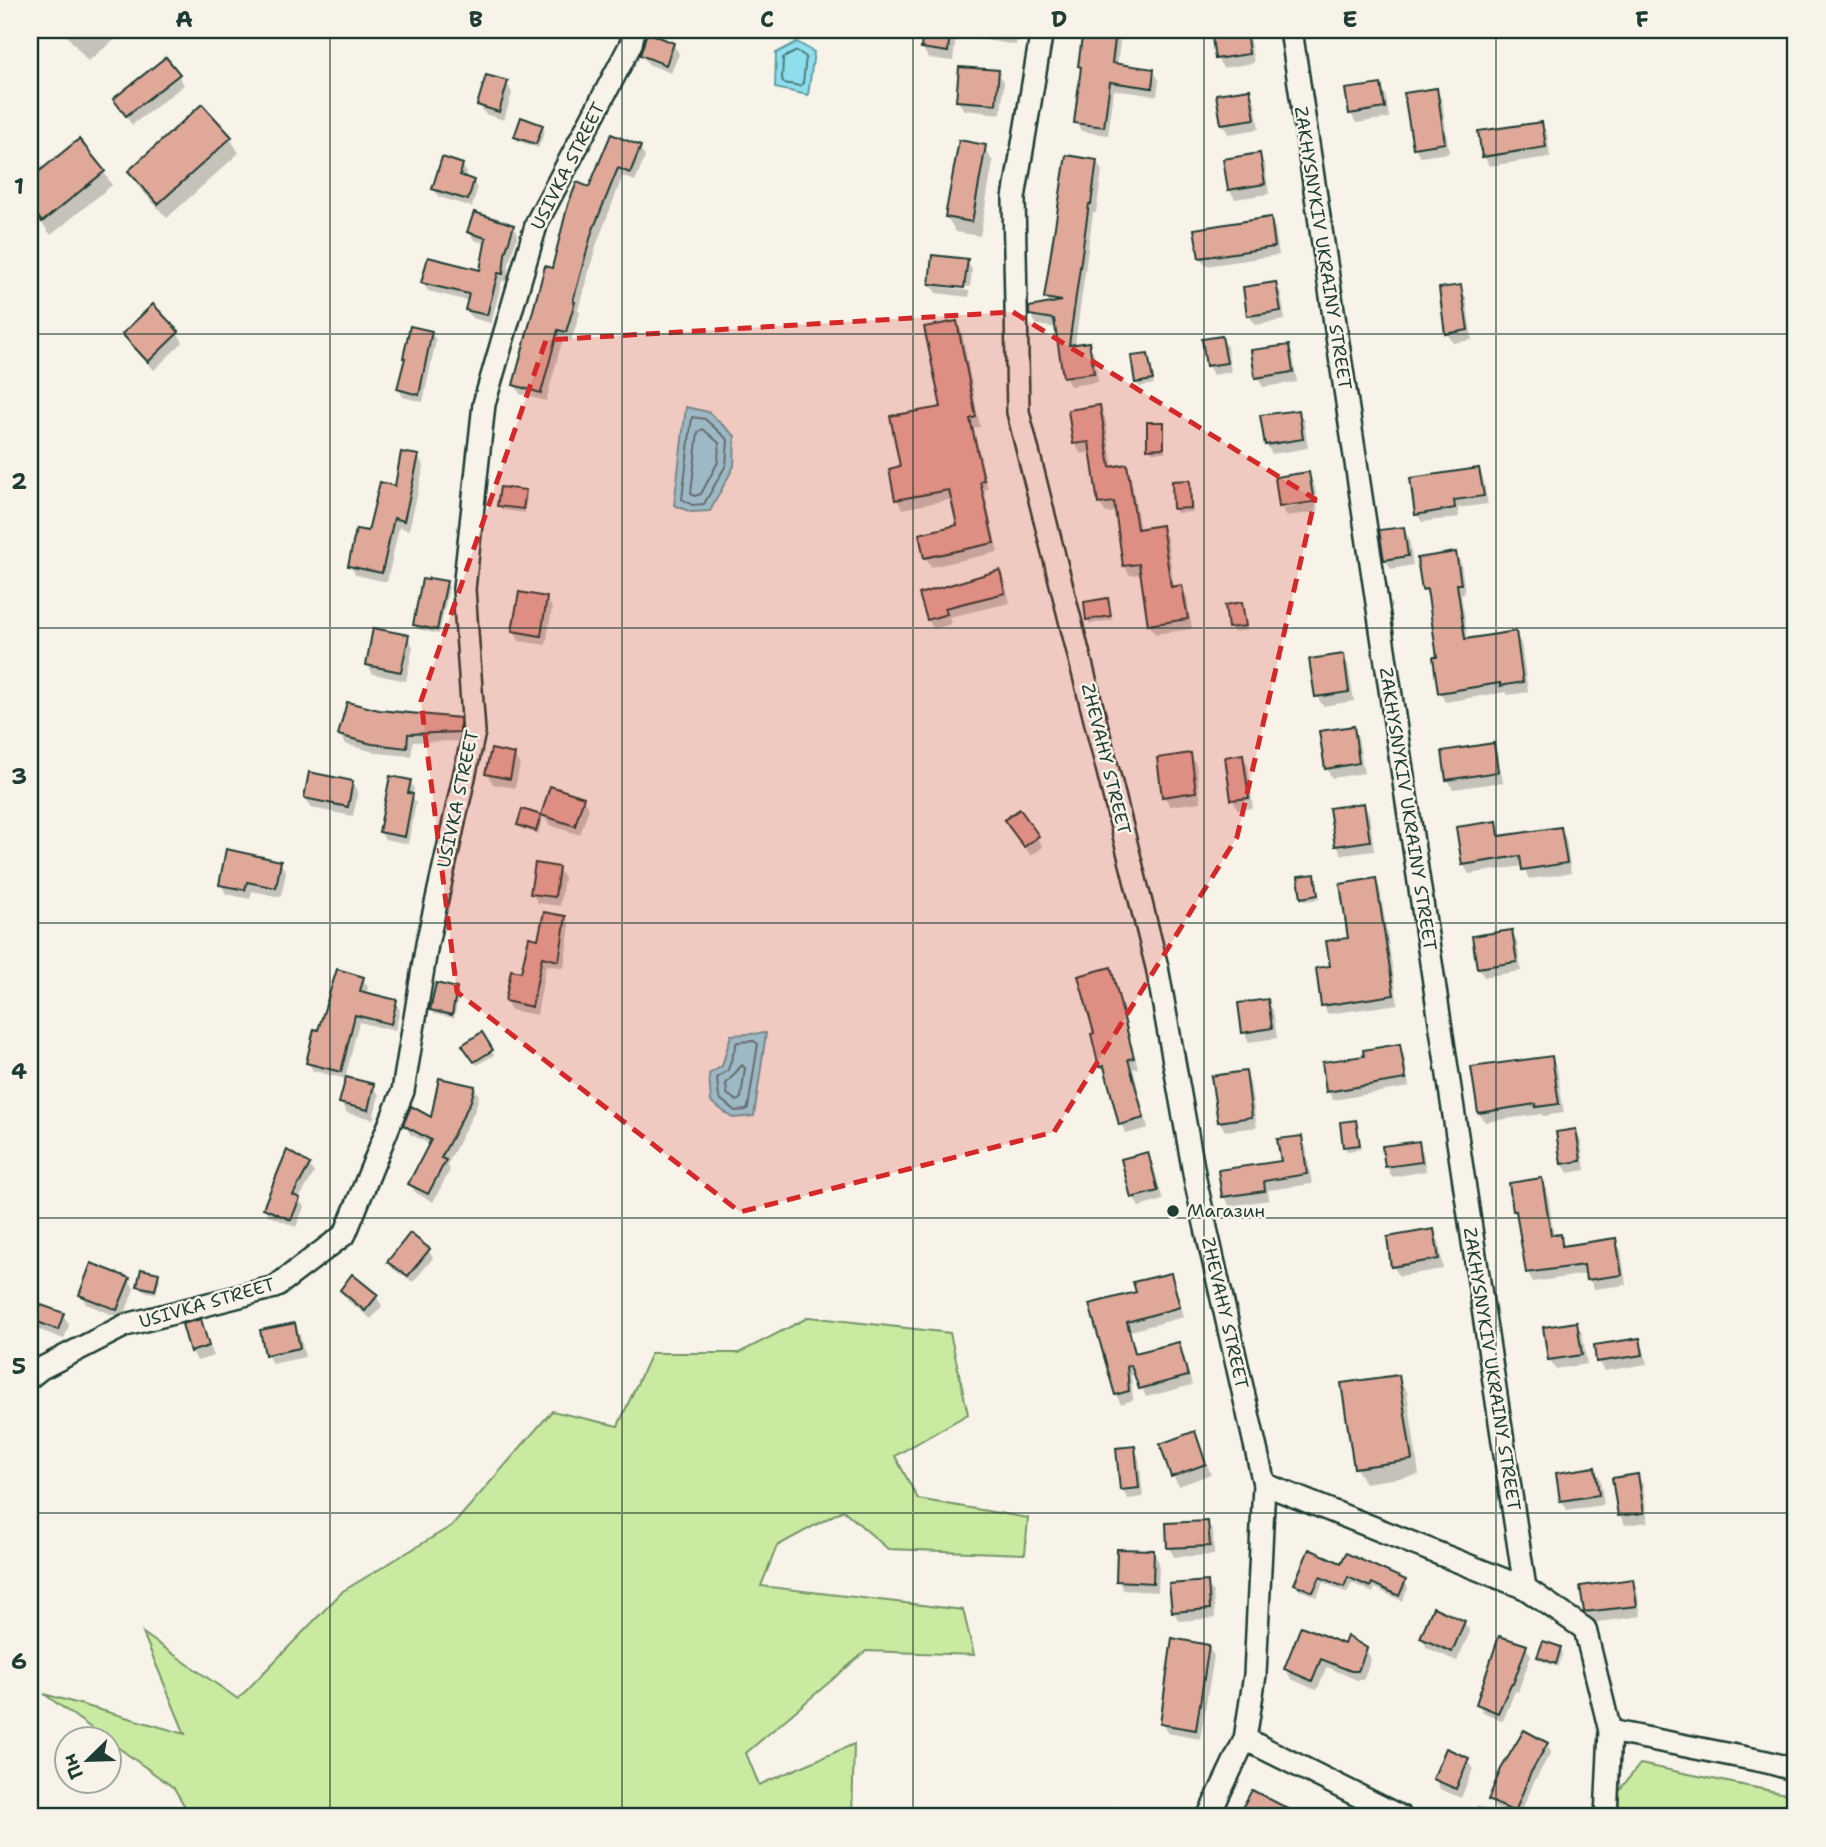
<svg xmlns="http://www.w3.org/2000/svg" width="1826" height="1847" viewBox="0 0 1826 1847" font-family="'Shantell Sans',sans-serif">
<rect width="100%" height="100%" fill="#f7f3e8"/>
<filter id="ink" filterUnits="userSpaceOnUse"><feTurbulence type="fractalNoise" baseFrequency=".0143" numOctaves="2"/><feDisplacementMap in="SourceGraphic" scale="14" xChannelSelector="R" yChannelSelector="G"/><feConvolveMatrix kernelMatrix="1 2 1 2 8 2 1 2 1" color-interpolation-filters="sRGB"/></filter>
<g filter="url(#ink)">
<g fill="#cbeaa1" stroke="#75946a" stroke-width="2">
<polygon points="809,1317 950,1333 968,1414 895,1456 918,1499 1028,1518 1025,1554 888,1549 843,1510 777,1546 761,1586 963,1610 974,1655 866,1651 746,1753 759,1785 854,1744 852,1817 191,1817 174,1788 109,1741 108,1738 105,1738 44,1694 185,1734 143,1633 238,1699 343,1591 453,1525 552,1411 618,1426 651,1353 739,1353"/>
<polygon points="1640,1764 1796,1796 1796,1817 1615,1817 1614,1797"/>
</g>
<g fill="#8fdeed" stroke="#629ea3" stroke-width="2">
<polygon points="797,42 814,52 808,95 775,88 776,53"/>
<polygon points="686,407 708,412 735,436 734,466 710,511 691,512 674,505"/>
<polygon points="766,1033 754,1116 733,1118 711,1102 709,1074 722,1066 731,1035"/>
</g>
<g fill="#0003">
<polygon points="62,30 127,30 88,61"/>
<polygon points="925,30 1018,30 1016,45 956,35 953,61 928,58 923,48"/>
<polygon points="1085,30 1115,33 1120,42 1117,66 1153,71 1159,80 1157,96 1114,90 1108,135 1081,131 1076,122 1083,71 1080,66"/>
<polygon points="1213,30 1246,30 1249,35 1254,63 1223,68 1217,58"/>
<polygon points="673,44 679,54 671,73 648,64 642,55"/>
<polygon points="998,72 1004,82 1001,114 964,110 958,101"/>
<polygon points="178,75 184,85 132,125 115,100"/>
<polygon points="507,83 512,93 504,120 485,114 479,104"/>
<polygon points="1380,86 1386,95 1389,118 1356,123 1351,113"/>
<polygon points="1436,90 1442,100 1449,153 1420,157 1415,147"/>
<polygon points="1249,91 1255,101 1259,129 1228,134 1223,124 1218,96"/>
<polygon points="1541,124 1547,133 1550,157 1489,166 1484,156"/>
<polygon points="542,127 545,131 538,148 518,141 516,137"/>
<polygon points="230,138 239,153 167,218 138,186 130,171"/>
<polygon points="78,141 104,172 112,185 51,235 41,222 30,231 30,182"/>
<polygon points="984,147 993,162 980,236 956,232 947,217"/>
<polygon points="640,148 645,157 635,181 623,176 597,243 578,310 580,313 571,341 563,338 546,401 520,394 515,385 554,270 590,189"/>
<polygon points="1259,155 1265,165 1269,194 1235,199 1229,189"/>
<polygon points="1096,161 1102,171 1096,213 1093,213 1075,345 1088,344 1094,353 1098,382 1070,386 1065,377 1058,328 1037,325 1031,315 1050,305 1046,298"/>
<polygon points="462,165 467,173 465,179 473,181 477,189 472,207 439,197 434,188"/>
<polygon points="1270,219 1275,228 1279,255 1206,266 1201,258 1196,230"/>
<polygon points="513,226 518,234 509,263 507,281 502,281 491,323 472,318 467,310 469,301 428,291 423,283 482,272 487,244 474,240 469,232"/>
<polygon points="967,261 972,270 970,287 934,283 934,286 970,291 969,297 936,293 930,283"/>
<polygon points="1276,284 1281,293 1285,320 1255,325 1249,315"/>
<polygon points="1460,287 1466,297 1472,340 1453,343 1447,333"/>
<polygon points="956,323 962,332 980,427 974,428 988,489 984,490 998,552 931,567 926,558 921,535 959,526 953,499 902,509 897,500 943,408"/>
<polygon points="178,333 183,342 154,370 129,344 124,335"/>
<polygon points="431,333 436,340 423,402 403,397 399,389"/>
<polygon points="1222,338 1227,347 1231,372 1213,375 1208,365"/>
<polygon points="1288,346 1293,356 1297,382 1263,387 1257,377"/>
<polygon points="1147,356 1154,384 1139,387 1137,382"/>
<polygon points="1099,407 1105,417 1113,468 1126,466 1131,476 1140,530 1161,527 1167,537 1174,588 1182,587 1187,597 1192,629 1155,634 1150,625 1142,574 1130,575 1124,566 1117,512 1106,513 1100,504 1092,452 1081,454 1075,444 1070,411"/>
<polygon points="1298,412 1304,421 1308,448 1272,454 1266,444"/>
<polygon points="1163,424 1165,428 1165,452 1152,452 1149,448"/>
<polygon points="418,457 424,466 409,530 399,527 387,582 356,575 350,566 396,488"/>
<polygon points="1479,470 1483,478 1488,504 1458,508 1459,517 1422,522 1417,514"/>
<polygon points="1309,474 1314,484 1317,500 1282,505 1282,509 1317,503 1318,512 1286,516 1281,507 1277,479"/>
<polygon points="1189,482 1191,486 1193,512 1177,513 1175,508"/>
<polygon points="524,492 527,496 525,513 502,510 499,506"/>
<polygon points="1403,529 1409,538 1413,565 1391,569 1385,559"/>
<polygon points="1455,554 1461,563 1465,593 1461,594 1468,640 1515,633 1521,643 1528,692 1508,695 1506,692 1445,702 1440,692 1439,658 1429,599 1424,589"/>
<polygon points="999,572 1005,581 1010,603 949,617 951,624 934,629 928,620 921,595"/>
<polygon points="446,583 449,587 439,634 417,629 414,625"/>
<polygon points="546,598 552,608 546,645 519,641 514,631"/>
<polygon points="1107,600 1112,620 1090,624 1088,620"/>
<polygon points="1241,604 1247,630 1233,632 1227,607"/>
<polygon points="407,637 413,647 406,681 373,674 367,664"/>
<polygon points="1343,656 1348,665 1354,701 1323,706 1317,696"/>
<polygon points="378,712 459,720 464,729 465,741 413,742 411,756 378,753 345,744 340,735"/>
<polygon points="1353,728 1358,738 1364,773 1332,778 1326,768"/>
<polygon points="1493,745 1498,755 1503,782 1453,789 1448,780 1444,753"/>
<polygon points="514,755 520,765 515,788 493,784 487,774"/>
<polygon points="1190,755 1196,765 1201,802 1170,806 1164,796"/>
<polygon points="1242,756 1248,766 1253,808 1238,810 1233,800 1227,758"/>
<polygon points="410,781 414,789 412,796 416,803 408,844 385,839 380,832"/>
<polygon points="352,782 358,792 353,816 311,808 306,798"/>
<polygon points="552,788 583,799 589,808 580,835 549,825 544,816 538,834 522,829 519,825 524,811 542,817"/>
<polygon points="1363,805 1369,814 1374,851 1342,855 1337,846"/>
<polygon points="1019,812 1043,847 1031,856 1012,830"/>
<polygon points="1496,823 1502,838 1560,829 1566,839 1571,873 1529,879 1523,866 1469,874 1463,864"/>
<polygon points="280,862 286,872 281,897 252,891 250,899 226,894 221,884"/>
<polygon points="558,868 564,878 560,906 538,903 532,893"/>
<polygon points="1314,876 1320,899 1305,901 1303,897"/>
<polygon points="1375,880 1380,889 1398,1004 1328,1014 1323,1005 1332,968 1350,939"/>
<polygon points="565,917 570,926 564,968 546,965 537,1015 511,1010 506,1001 539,941"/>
<polygon points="1512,932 1517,942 1521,971 1484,977 1478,967"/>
<polygon points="1110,969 1115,979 1138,1068 1133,1069 1148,1128 1126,1134 1121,1124 1107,1076 1101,1066 1096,1035"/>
<polygon points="363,979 368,987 366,994 395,1002 400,1010 395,1031 359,1022 345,1079 373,1086 379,1095 373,1119 347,1113 341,1103 347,1079 313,1071 308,1062 319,1032"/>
<polygon points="456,989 459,994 454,1018 434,1014 432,1010"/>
<polygon points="1267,1001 1273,1010 1277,1038 1249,1042 1244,1032"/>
<polygon points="481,1034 494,1055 477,1065 464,1045"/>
<polygon points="1399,1046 1404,1055 1409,1087 1333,1100 1328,1091 1366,1057"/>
<polygon points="1551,1058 1557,1068 1564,1113 1543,1116 1542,1114 1485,1122 1479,1113"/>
<polygon points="1245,1073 1250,1083 1257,1127 1225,1131 1220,1122"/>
<polygon points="474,1087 479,1096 475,1110 447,1165 450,1170 433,1202 416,1193 410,1184 431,1145 410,1134 405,1125 432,1119"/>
<polygon points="1355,1122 1361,1149 1347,1151 1345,1147"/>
<polygon points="1575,1131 1581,1141 1585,1170 1568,1173 1562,1163"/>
<polygon points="1301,1138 1306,1147 1312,1184 1268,1190 1269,1200 1230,1206 1224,1197 1283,1162"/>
<polygon points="1418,1143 1423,1152 1426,1171 1392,1177 1387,1167 1384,1148"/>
<polygon points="1148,1154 1153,1164 1163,1200 1139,1207 1133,1197"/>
<polygon points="309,1165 314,1173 299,1199 304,1207 296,1227 269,1216 265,1208"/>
<polygon points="1541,1180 1547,1189 1554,1237 1560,1236 1565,1246 1615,1240 1621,1250 1626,1285 1594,1289 1587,1274 1533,1282 1528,1272 1519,1219 1515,1211"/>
<polygon points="1433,1231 1439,1241 1443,1269 1399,1276 1393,1266"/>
<polygon points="428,1250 433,1258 413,1282 393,1269 389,1262"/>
<polygon points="157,1274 160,1279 156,1294 141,1290 139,1286"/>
<polygon points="1170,1275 1175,1284 1184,1317 1130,1331 1137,1355 1178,1344 1183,1353 1192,1385 1146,1397 1136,1374 1131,1375 1133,1400 1121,1404 1116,1395 1092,1305 1138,1293"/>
<polygon points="129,1279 134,1289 123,1319 86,1304 81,1295"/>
<polygon points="342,1291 376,1296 382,1306 371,1319 347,1300"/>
<polygon points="33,1304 63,1315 69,1325 64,1339 34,1328 30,1320"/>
<polygon points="200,1321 214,1356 197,1361 192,1351"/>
<polygon points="1576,1323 1582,1333 1587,1364 1555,1369 1550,1359"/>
<polygon points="294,1325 300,1335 305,1357 272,1364 267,1354"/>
<polygon points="1639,1340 1644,1350 1647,1364 1604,1371 1598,1361"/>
<polygon points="1398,1377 1407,1392 1419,1475 1365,1483 1356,1468 1343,1385"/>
<polygon points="1194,1434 1211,1474 1179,1486 1173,1476"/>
<polygon points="1134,1448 1139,1458 1143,1497 1128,1499 1122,1489"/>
<polygon points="1594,1469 1600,1478 1604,1505 1567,1510 1562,1501"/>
<polygon points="1637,1476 1643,1485 1648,1522 1625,1525 1620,1516"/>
<polygon points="1207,1522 1213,1532 1214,1555 1174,1557 1169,1547"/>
<polygon points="1153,1552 1159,1562 1158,1592 1123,1590 1118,1580"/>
<polygon points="1342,1565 1405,1582 1408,1588 1402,1601 1375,1588 1373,1593 1352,1583 1347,1593 1323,1582 1317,1597 1300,1590 1296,1584"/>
<polygon points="1632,1580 1637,1590 1641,1616 1593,1623 1587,1613 1582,1588"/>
<polygon points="1207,1583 1213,1593 1215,1618 1179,1621 1173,1611"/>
<polygon points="1464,1622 1470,1632 1457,1661 1427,1648 1422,1638"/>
<polygon points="1345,1646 1366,1649 1371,1659 1363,1680 1357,1680 1327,1667 1317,1690 1291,1679 1286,1669"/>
<polygon points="1208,1647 1214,1656 1200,1739 1168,1733 1162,1724"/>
<polygon points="1526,1647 1531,1655 1518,1692 1515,1691 1503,1721 1483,1712 1478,1703"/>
<polygon points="1560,1649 1563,1653 1558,1667 1541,1661 1538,1657"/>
<polygon points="1546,1744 1551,1752 1534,1782 1519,1817 1495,1808 1490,1800"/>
<polygon points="1468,1760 1473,1769 1461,1798 1440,1789 1435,1779"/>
<polygon points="1112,1806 1139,1817 1108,1817"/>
<polygon points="1477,1806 1494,1812 1497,1817 1473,1817"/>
</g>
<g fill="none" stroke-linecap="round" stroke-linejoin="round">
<g stroke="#4c7d7e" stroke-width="2">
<polygon points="797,51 806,57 803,83 800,86 784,83 782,79 783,58"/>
<polygon points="692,417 705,419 728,440 726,465 704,504 692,505 682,499"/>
<polygon points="703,429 719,443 718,462 701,494 694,496 691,493 698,432"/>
<polygon points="754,1041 758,1044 748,1108 746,1110 735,1111 719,1098 717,1078 728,1070 737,1042"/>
<polygon points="742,1065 745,1068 741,1098 737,1101 727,1094 726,1084"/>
</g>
</g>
<g fill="#e0a899" stroke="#1f3d34" stroke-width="2">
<polygon points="923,30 950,30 948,52 921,48"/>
<polygon points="1083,30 1116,32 1112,63 1154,69 1152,88 1110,82 1104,127 1074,123 1081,67 1078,66"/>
<polygon points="1211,30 1246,30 1249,54 1215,59"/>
<polygon points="647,32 674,43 666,65 640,55"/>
<polygon points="166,57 180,74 126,116 113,99"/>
<polygon points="959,67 999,70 996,104 956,101"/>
<polygon points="486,75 508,81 499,112 477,105"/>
<polygon points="1381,84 1385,108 1349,114 1345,89"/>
<polygon points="1437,88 1445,143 1413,148 1404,93"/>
<polygon points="1250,89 1255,119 1221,124 1216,94"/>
<polygon points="202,104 232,137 158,204 128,171"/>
<polygon points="521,117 543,125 536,144 514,137"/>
<polygon points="1542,122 1546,147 1482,157 1478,131"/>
<polygon points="611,134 641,146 630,173 618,168 592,232 573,301 575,302 566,332 558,330 541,393 513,385 545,266 552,268 568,204 577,182 589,187"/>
<polygon points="79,139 105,171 42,222 30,206 30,179"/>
<polygon points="959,140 986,145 972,222 945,217"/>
<polygon points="1260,153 1265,184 1228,190 1223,159"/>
<polygon points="1066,155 1097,160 1091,204 1089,204 1069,345 1089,342 1094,373 1063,377 1054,319 1029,315 1029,307 1062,301 1044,298"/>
<polygon points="442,157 463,164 460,175 474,180 468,200 432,189"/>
<polygon points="474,212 514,225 505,254 503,274 498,273 487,315 465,310 469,294 421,283 428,257 480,270 486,238 467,232"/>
<polygon points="1271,217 1275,247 1199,258 1194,229"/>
<polygon points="932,255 968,259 964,288 929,284"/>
<polygon points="1276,282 1281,311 1247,316 1243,287"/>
<polygon points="1461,285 1468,330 1445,334 1439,288"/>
<polygon points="153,304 179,332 148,362 122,334"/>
<polygon points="957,321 976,417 970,419 984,480 980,481 994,543 924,558 919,534 957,525 949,490 895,500 889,469 900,466 890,416 941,407 924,327"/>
<polygon points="410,326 432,331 419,395 397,389 405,358 403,358"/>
<polygon points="1222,336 1227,363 1206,366 1202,339"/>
<polygon points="1289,345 1293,372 1255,378 1251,350"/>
<polygon points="1148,354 1153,380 1135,383 1131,356"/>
<polygon points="1100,405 1110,467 1127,464 1137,529 1162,525 1171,587 1182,585 1188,619 1148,625 1139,564 1123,566 1114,502 1098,504 1089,442 1073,444 1068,410"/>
<polygon points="1299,410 1303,439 1265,445 1260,415"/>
<polygon points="1147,422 1164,422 1164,448 1147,449"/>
<polygon points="401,452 419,455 404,521 394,518 382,573 348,566 356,529 368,531 380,482 395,486"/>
<polygon points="1479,468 1484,496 1454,500 1455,508 1415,515 1410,478"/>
<polygon points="1309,472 1314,502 1279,507 1275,477"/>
<polygon points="1190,480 1191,508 1173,509 1172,481"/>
<polygon points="500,487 526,490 523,509 497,506"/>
<polygon points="1404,527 1408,556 1384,560 1379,530"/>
<polygon points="1456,552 1461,584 1457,584 1465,639 1516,631 1523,682 1500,686 1500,683 1438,693 1433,657 1437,657 1427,589 1422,590 1417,558"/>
<polygon points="1000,570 1005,593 945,608 947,614 927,620 919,594"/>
<polygon points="429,578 447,581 437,630 413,625 422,579 429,580"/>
<polygon points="519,592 547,597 541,636 512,631"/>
<polygon points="1108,598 1111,616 1086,620 1084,602"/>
<polygon points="1242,602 1246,626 1228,628 1225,605"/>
<polygon points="373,628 409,635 401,672 366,665"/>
<polygon points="1344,654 1349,692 1315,697 1309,659"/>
<polygon points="347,702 379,710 460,718 460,732 408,734 407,748 372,744 338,735"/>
<polygon points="1354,726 1359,763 1325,769 1319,731"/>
<polygon points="1494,743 1498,772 1446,780 1442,751"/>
<polygon points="491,749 515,754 510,779 485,774"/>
<polygon points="1191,753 1196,792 1162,797 1157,758"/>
<polygon points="1243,754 1249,798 1231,800 1225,757"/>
<polygon points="309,772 353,781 348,807 304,798"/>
<polygon points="390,776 411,780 408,793 413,794 405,837 379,832"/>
<polygon points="550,786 584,797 575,826 541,815"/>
<polygon points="1364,803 1370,841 1335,846 1329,808"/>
<polygon points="522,809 541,815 536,831 517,825"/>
<polygon points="1020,809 1039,836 1024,847 1004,820"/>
<polygon points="1497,821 1499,836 1561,827 1567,863 1522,870 1520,856 1462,865 1456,827"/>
<polygon points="226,849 281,861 276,888 247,882 245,890 219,885"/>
<polygon points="535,863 559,867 555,897 530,894"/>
<polygon points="1315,874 1318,895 1301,898 1298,876"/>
<polygon points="1376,878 1394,995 1321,1006 1316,968 1330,966 1326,941 1348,938 1340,884"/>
<polygon points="544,912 566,916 559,961 542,957 532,1007 505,1001 511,970 521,972 529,937 538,939"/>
<polygon points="1512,930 1517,962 1477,968 1472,936"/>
<polygon points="1111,967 1134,1058 1128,1059 1144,1118 1119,1125 1104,1066 1099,1067 1091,1034 1094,1033 1078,976"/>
<polygon points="337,969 364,977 360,991 397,1000 391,1024 355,1015 341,1072 306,1063 314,1029 318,1030"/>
<polygon points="436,983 457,988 452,1015 430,1010"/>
<polygon points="1268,999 1272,1028 1242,1033 1238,1003"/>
<polygon points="482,1032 493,1050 474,1062 462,1045"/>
<polygon points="1400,1044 1406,1079 1326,1092 1322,1062 1364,1056 1363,1050"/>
<polygon points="1552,1056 1559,1104 1536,1107 1536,1104 1478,1113 1471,1067"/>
<polygon points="1246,1071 1252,1117 1218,1122 1211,1076"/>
<polygon points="346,1077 374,1084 368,1110 339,1103"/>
<polygon points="439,1078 475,1086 471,1101 441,1158 446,1160 428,1194 408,1184 431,1140 403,1125 411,1106 431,1117"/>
<polygon points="1356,1120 1360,1145 1343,1147 1340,1122"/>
<polygon points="1576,1129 1581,1161 1561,1164 1556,1132"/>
<polygon points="1302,1136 1307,1174 1264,1181 1265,1191 1222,1197 1218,1170 1281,1161 1277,1139"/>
<polygon points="1419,1141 1422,1162 1385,1167 1382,1146"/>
<polygon points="287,1150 310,1164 293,1195 300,1198 291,1220 263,1208"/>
<polygon points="1148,1152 1158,1191 1131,1198 1121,1159"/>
<polygon points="1542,1178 1551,1235 1561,1234 1562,1246 1616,1238 1622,1275 1586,1280 1584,1265 1526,1273 1516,1211 1513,1211 1509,1183"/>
<polygon points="1434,1229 1439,1259 1391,1267 1387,1237"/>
<polygon points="410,1233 430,1249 408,1276 387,1262"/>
<polygon points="91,1263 130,1278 117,1310 79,1295"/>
<polygon points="141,1269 159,1273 155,1290 137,1286"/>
<polygon points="1171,1273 1180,1307 1127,1322 1135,1353 1179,1342 1188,1376 1139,1389 1131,1365 1127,1366 1129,1391 1115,1395 1089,1304 1136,1292 1133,1282"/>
<polygon points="352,1274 378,1295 365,1311 340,1290"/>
<polygon points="30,1301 64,1313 58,1330 30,1319"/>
<polygon points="201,1319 209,1346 190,1352 182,1324"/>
<polygon points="1577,1322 1582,1355 1548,1360 1543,1327"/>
<polygon points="295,1323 300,1348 265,1355 260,1330"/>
<polygon points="1640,1338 1643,1355 1596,1362 1594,1345"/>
<polygon points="1399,1375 1412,1460 1354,1468 1341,1383"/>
<polygon points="1195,1431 1206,1464 1171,1477 1160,1444"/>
<polygon points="1135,1446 1139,1488 1120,1490 1116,1448"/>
<polygon points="1595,1467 1599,1495 1560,1501 1556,1473"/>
<polygon points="1638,1474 1644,1513 1618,1516 1612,1478"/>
<polygon points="1208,1521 1210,1546 1167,1548 1166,1523"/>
<polygon points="1117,1549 1154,1550 1153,1583 1116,1581"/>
<polygon points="1309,1549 1341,1563 1346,1553 1406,1580 1399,1596 1372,1583 1370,1587 1348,1577 1344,1587 1320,1577 1313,1592 1294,1584"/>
<polygon points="1633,1579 1637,1606 1584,1612 1580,1586"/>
<polygon points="1208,1581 1210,1609 1172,1612 1169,1584"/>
<polygon points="1433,1607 1465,1621 1452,1652 1420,1638"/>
<polygon points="1301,1626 1344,1644 1347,1636 1367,1648 1358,1671 1351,1671 1321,1659 1312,1681 1284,1669"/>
<polygon points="1499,1636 1527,1645 1513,1684 1511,1684 1498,1713 1476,1704"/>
<polygon points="1172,1638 1209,1645 1196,1730 1160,1724"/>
<polygon points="1543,1641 1561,1647 1556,1664 1537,1657"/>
<polygon points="1524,1730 1548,1743 1530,1774 1515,1812 1488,1800 1501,1769"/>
<polygon points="1446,1748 1469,1758 1456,1789 1433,1779"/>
<polygon points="1252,1790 1304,1817 1237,1817"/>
</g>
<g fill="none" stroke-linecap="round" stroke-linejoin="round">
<defs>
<g id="street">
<polyline points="1042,30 1014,198 1018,412 1157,967 1196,1184 1264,1484"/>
<polyline points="1291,30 1525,1588"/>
<polyline points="30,1377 40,1369 126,1325 275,1287 345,1234 403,1091 427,944 474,732 464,589 484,404 537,222 631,44 634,30"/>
<polyline points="1610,1731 1767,1762 1796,1770"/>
<polyline points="1208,1817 1245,1739"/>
<polyline points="1401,1817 1245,1739 1255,1675 1264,1484 1525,1588 1585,1629 1610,1731 1606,1817"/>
</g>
</defs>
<use href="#street" stroke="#1f3d34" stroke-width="26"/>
<use href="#street" stroke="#f7f3e8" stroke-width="21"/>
</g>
</g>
<path fill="#d62828" fill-opacity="0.2" stroke="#d62828" stroke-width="5" stroke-dasharray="14 9" stroke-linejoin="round" d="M1013,312l302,187 -78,338 -183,295 -314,80 -283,-220 -36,-291 125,-361z"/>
<path fill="none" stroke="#1f3d34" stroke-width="2" stroke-opacity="0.55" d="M330,30v1787M622,30v1787M913,30v1787M1204,30v1787M1496,30v1787M30,334h1766M30,628h1766M30,923h1766M30,1218h1766M30,1513h1766"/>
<circle fill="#1f3d34" stroke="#f7f3e8" stroke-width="2.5" cx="1173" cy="1211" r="7"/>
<g text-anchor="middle" stroke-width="5" stroke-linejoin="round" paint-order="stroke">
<g font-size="18" fill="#1f3d34" stroke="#f7f3e8">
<text transform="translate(568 166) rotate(-63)" y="6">USIVKA STREET</text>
<text transform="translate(1323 248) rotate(81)" y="6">ZAKHYSNYKIV UKRAINY STREET</text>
<text transform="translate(1106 759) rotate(76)" y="6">ZHEVAHY STREET</text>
<text transform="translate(458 799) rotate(-78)" y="6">USIVKA STREET</text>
<text transform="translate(1408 809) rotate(81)" y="6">ZAKHYSNYKIV UKRAINY STREET</text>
<text transform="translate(207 1303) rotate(-16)" y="6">USIVKA STREET</text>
<text transform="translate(1225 1313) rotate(77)" y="6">ZHEVAHY STREET</text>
<text transform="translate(1492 1369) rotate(81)" y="6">ZAKHYSNYKIV UKRAINY STREET</text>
</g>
<g font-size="18" fill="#1f3d34" stroke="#f7f3e8" text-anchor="start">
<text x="1187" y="1217">Магазин</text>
</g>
</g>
<rect width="1826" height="1847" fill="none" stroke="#f7f3e8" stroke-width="77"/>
<g transform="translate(88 1760) rotate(247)"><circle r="33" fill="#f7f3e8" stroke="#a1aaa0" stroke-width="2"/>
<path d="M0-5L12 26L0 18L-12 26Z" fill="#1f3d34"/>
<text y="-10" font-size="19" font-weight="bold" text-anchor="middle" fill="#1f3d34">Пн</text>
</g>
<rect x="38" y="38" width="1749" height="1770" fill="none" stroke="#1f3d34" stroke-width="2.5"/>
<g font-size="23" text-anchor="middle" font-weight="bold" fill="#1f3d34">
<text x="184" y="27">A</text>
<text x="476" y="27">B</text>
<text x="767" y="27">C</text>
<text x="1059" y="27">D</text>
<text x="1350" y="27">E</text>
<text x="1642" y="27">F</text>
<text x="19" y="194">1</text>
<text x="19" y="489">2</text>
<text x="19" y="784">3</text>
<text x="19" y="1079">4</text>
<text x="19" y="1374">5</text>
<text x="19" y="1669">6</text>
</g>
</svg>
